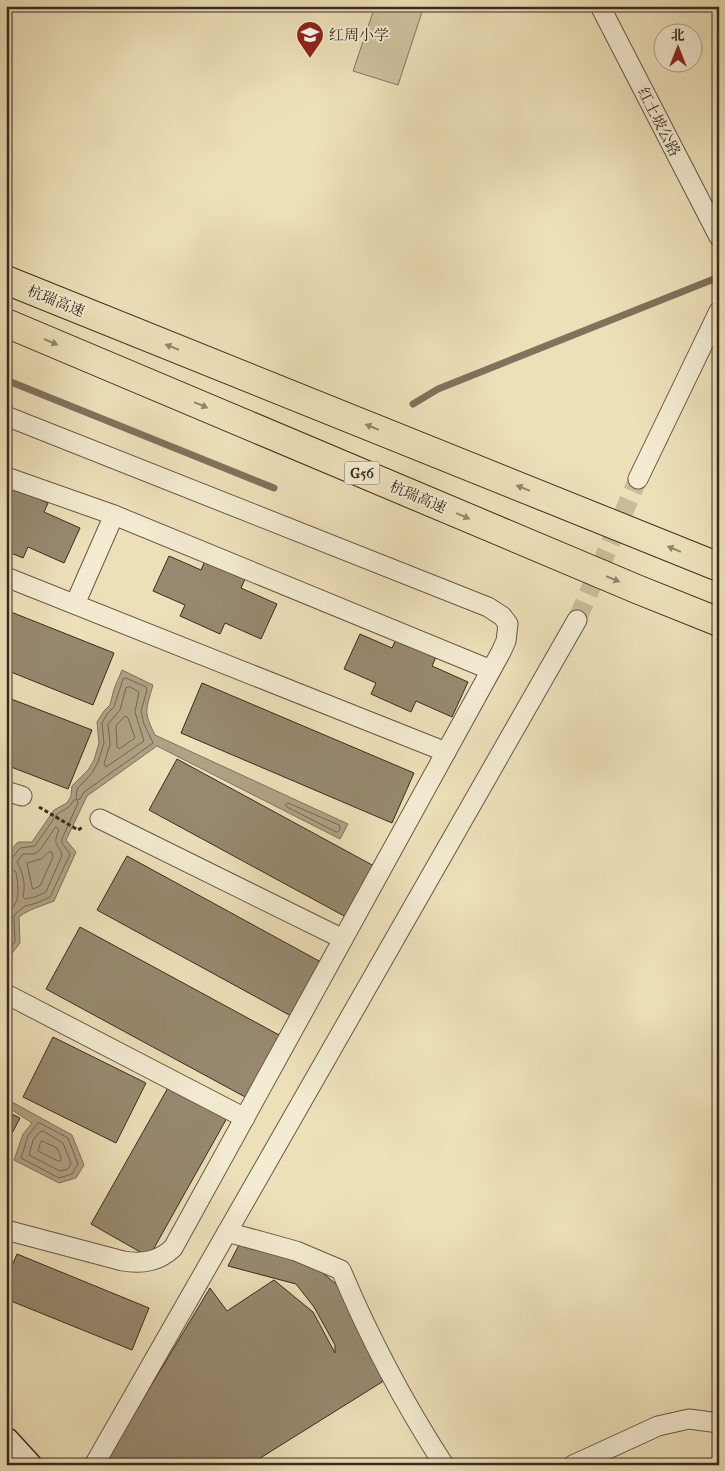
<svg xmlns="http://www.w3.org/2000/svg" width="725" height="1471" viewBox="0 0 725 1471" font-family="'IM FELL French Canon','Noto Serif SC',serif">
<rect width="100%" height="100%" fill="#ede0b9"/>
<filter id="stains"><feTurbulence type="fractalNoise" baseFrequency=".004" numOctaves="4"/><feColorMatrix values="0 0 0 0 .2 0 0 0 0 .09 0 0 0 0 .02 0 0 0 .5 -.17"/></filter>
<radialGradient id="worn" r=".72"><stop offset=".6" stop-color="#630" stop-opacity="0"/><stop offset="1" stop-color="#630" stop-opacity=".3"/></radialGradient>
<polygon fill="#cec19f" stroke="#84765f" points="375,6 424,6 398,85 353,71"/>
<g fill="#b0a285" stroke="#80725c">
<path d="M122,670l31,15c-7,25 -10,26 2,50l193,89 -8,15 -183,-93 -70,50 -21,44 10,12 -22,49c-12,5 -25,8 -35,16l1,26 -14,18v-54c9,-8 7,-22 5,-33l-5,-3c0,-13 3,-20 12,-29h14l22,-32 13,-7 4,-7 1,-10 16,-16 6,-10 5,-17 -2,-21 7,-11 6,-6 4,-16z"/>
<polygon points="6,1098 12,1102 72,1135 84,1165 76,1178 59,1183 14,1160 23,1134 32,1123 6,1106"/>
</g>
<g fill="none" stroke-linecap="round" stroke-linejoin="round">
<g stroke="#746652" stroke-width="1">
<polygon points="130,687 139,692 135,712 144,741 106,767 104,764 110,744 108,724 120,710 126,688"/>
<polygon points="124,717 126,716 128,718 135,738 119,749 117,746 116,726"/>
<polygon points="288,803 339,825 340,829 338,832 336,832 287,807 286,805"/>
<path d="M56,827l3,3c-7,16 -1,12 3,25l-16,37 -11,5 -10,2 -2,-2c3,-15 0,-23 -6,-35l6,-8h11l5,-3z"/>
<polygon points="49,852 52,852 53,857 40,886 33,889 32,887 27,863 41,859"/>
<polyline points="6,860 12,858 20,848 35,846 57,814 69,807 74,800 76,800 77,789 92,773 98,762 104,743 102,723 107,714 114,707 123,679 126,678 146,687 147,690 141,711 144,724 153,743 84,792 80,799 77,800 78,803 62,839 62,843 70,854 50,897 37,903 25,906 15,914 14,917 15,942 6,953"/>
<path d="M6,867l4,1 6,4c2,12 6,36 -10,38"/>
<polygon points="40,1123 68,1138 78,1164 72,1174 59,1178 21,1158 28,1136 37,1124"/>
<polygon points="40,1132 43,1131 63,1143 71,1163 68,1169 60,1171 29,1155 33,1140"/>
<polygon points="42,1141 57,1148 61,1158 61,1161 58,1161 38,1151 40,1144"/>
</g>
<g stroke="#80725c" stroke-width="7">
<polyline points="6,380 274,488"/>
<polyline points="413,404 438,389 719,277"/>
</g>
</g>
<g fill="#97896f" stroke="#392b1f">
<polygon points="7,485 48,503 44,512 80,528 64,563 28,547 23,558 6,551 6,487"/>
<polygon points="169,556 201,570 205,561 245,579 241,588 277,604 261,639 225,623 220,634 180,616 185,605 153,591"/>
<polygon points="6,610 114,653 93,705 6,670"/>
<polygon points="360,634 392,648 396,639 436,657 432,666 468,682 452,717 416,701 411,712 371,694 376,683 344,669"/>
<polygon points="202,683 414,773 392,823 181,733"/>
<polygon points="6,697 92,730 68,789 6,765"/>
<polygon points="177,759 374,866 346,917 149,810"/>
<polygon points="127,856 321,962 291,1016 97,910"/>
<polygon points="80,927 281,1036 247,1098 46,989"/>
<polygon points="53,1037 146,1083 116,1143 23,1097"/>
<polygon points="169,1086 227,1118 149,1257 91,1224"/>
<polygon points="6,1111 20,1118 6,1145"/>
<polygon points="241,1241 317,1268 343,1290 384,1370 382,1382 249,1465 106,1465 105,1462 210,1288 227,1311 274,1280 313,1312 335,1353 335,1345 314,1307 296,1284 228,1266"/>
<polygon points="17,1254 149,1308 132,1350 6,1299 6,1280"/>
</g>
<g fill="none" stroke-linecap="round" stroke-linejoin="round">
<polyline stroke="#c9bc9a" stroke-width="19" stroke-dasharray="19 9" stroke-linecap="butt" points="577,620 638,479"/>
<defs>
<g id="street">
<polyline points="600,6 719,237"/>
<path d="M6,416l482,191 14,9 6,8 -2,17 -5,11 -328,596c-15,14 -31,16 -50,13l-117,-31"/>
<polyline points="6,477 114,515 491,670"/>
<polyline points="638,479 719,311"/>
<polyline points="6,577 446,752"/>
<polyline points="75,604 114,515"/>
<polyline points="6,791 22,796"/>
<polyline points="100,819 343,939"/>
<polyline points="10,996 245,1118"/>
<path d="M227,1232l69,19 45,19c28,67 63,133 103,195"/>
<polyline points="94,1465 577,620"/>
<polyline points="573,1465 658,1426 689,1419 719,1423"/>
</g>
<polyline id="secondary" points="6,1441 28,1465"/>
<g id="highway">
<polyline points="6,280 719,567"/>
<polyline points="6,323 639,590 719,622"/>
</g>
</defs>
<use href="#street" stroke="#665846" stroke-width="21"/>
<use href="#secondary" stroke="#392b1f" stroke-width="29"/>
<use href="#highway" stroke="#392b1f" stroke-width="30"/>
<polyline stroke="#392b1f" stroke-width="3" stroke-dasharray="4 2.5" stroke-linecap="butt" points="39,807 78,830 83,827"/>
<use href="#street" stroke="#f3ebd2" stroke-width="19"/>
<use href="#secondary" stroke="#f3ebd2" stroke-width="26"/>
<use href="#highway" stroke="#ede0b9" stroke-width="28"/>
</g>
<defs><path id="oneway-solid" d="M-6-.8H1V-3.2L6.5 0L1 3.2V.8H-6Z" transform="scale(1.25)"/></defs>
<g fill="#93866c">
<use href="#oneway-solid" transform="translate(51 342) rotate(23)"/>
<use href="#oneway-solid" transform="translate(172 347) rotate(-158)"/>
<use href="#oneway-solid" transform="translate(201 405) rotate(23)"/>
<use href="#oneway-solid" transform="translate(372 427) rotate(-158)"/>
<use href="#oneway-solid" transform="translate(523 488) rotate(-158)"/>
<use href="#oneway-solid" transform="translate(463 516) rotate(23)"/>
<use href="#oneway-solid" transform="translate(674 549) rotate(-158)"/>
<use href="#oneway-solid" transform="translate(613 579) rotate(23)"/>
</g>
<defs>
<symbol id="school-pin" viewBox="-11 -11 22 30"><path d="M0 17L-7.5 6A9.5 9.5 0 1 1 7.5 6Z" fill="#8f2418" stroke="#f3ebd2"/><path d="M0-5L7-2L0 1L-7-2ZM-4 1L0 2.5L4 1V4Q0 6-4 4Z" fill="#fff"/></symbol>
</defs>
<g fill-rule="evenodd">
<use href="#school-pin" x="294" y="19" width="32" height="43"/>
</g>
<g text-anchor="middle" stroke-width="4" stroke-linejoin="round" paint-order="stroke">
<rect fill="#f3ebd2" stroke="#716555" stroke-width="1" x="344.5" y="461.5" width="35" height="23" rx="4"/>
<g font-size="14" font-weight="bold" fill="#392b1f">
<text x="362" y="478">G56</text>
</g>
<g font-size="15" fill="#392b1f" stroke="#f3ebd2" text-anchor="start">
<text x="329" y="40">红周小学</text>
</g>
<g font-size="15" fill="#392b1f" stroke="#f3ebd2">
<text transform="translate(659 122) rotate(63)" y="5">红土坡公路</text>
<text transform="translate(56 301) rotate(22)" y="5">杭瑞高速</text>
<text transform="translate(418 497) rotate(23)" y="5">杭瑞高速</text>
</g>
</g>
<rect width="725" height="1471" fill="none" stroke="#ede0b9" stroke-width="25"/>
<rect x="8" y="8" width="710" height="1456" fill="none" stroke="#392b1f" stroke-width="2.5"/>
<rect x="12" y="12" width="700" height="1446" fill="none" stroke="#392b1f"/>
<g transform="translate(678 48)"><circle r="24" fill="#f3ebd2" stroke="#a99e8a"/>
<path d="M0-4L9 19L0 12L-9 19Z" fill="#8f2418"/>
<text y="-8" font-size="14" font-weight="bold" text-anchor="middle" fill="#392b1f">北</text>
</g>
<rect width="100%" height="100%" filter="url(#stains)"/>
<rect width="100%" height="100%" fill="url(#worn)"/>
</svg>
